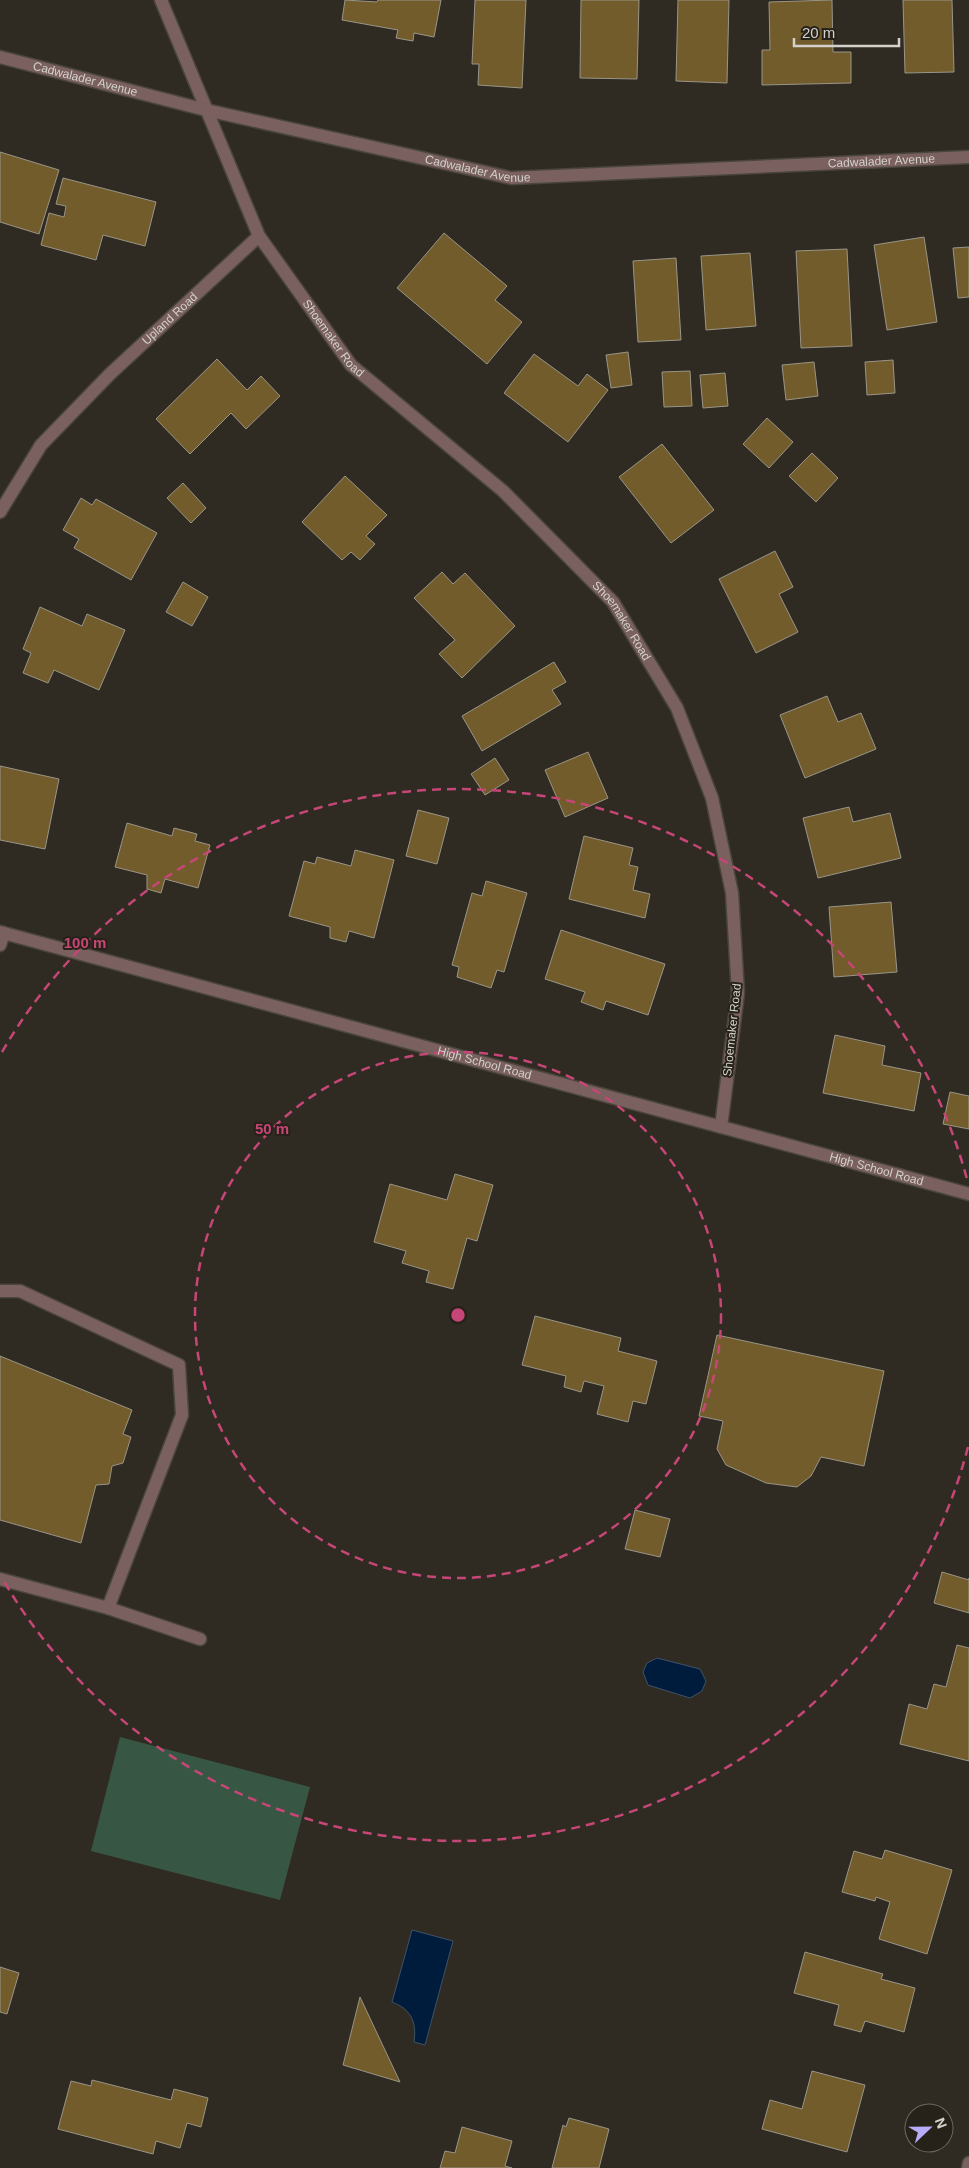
<svg xmlns="http://www.w3.org/2000/svg" width="969" height="2168" viewBox="0 0 969 2168" font-family="Arial,sans-serif">
<rect width="100%" height="100%" fill="#302b22"/>
<polygon fill="#375644" points="120,1737 310,1787 280,1900 91,1851"/>
<g fill="#001c3c" stroke="#3f5267">
<polygon points="657,1658 700,1669 706,1681 702,1691 690,1698 648,1685 643,1672 647,1663"/>
<path d="M412,1930l41,11 -28,104 -11,-3c3,-20 -3,-33 -22,-40z"/>
</g>
<g fill="#725c2b" stroke="#9a9589">
<polygon points="345,0 377,2 378,0 441,0 434,37 414,33 413,41 396,38 398,30 342,20"/>
<polygon points="475,0 526,0 522,88 478,85 479,64 472,64"/>
<polygon points="581,0 639,0 637,79 580,78"/>
<polygon points="678,0 729,0 727,83 676,81"/>
<polygon points="832,0 833,52 851,52 851,83 762,85 762,50 770,50 769,2"/>
<polygon points="903,0 952,0 954,72 905,73"/>
<polygon points="0,152 59,170 39,234 0,222"/>
<polygon points="63,178 156,202 145,246 103,235 96,260 41,245 49,213 64,217 66,206 56,204"/>
<polygon points="444,233 507,286 495,300 522,322 487,364 397,288"/>
<polygon points="924,237 937,322 887,330 874,245"/>
<polygon points="969,247 969,297 958,298 953,248"/>
<polygon points="847,249 852,346 801,348 796,251"/>
<polygon points="750,253 756,326 706,330 701,256"/>
<polygon points="676,258 681,340 638,342 633,261"/>
<polygon points="628,352 632,385 611,388 606,355"/>
<polygon points="534,354 578,386 587,374 608,390 568,442 504,393"/>
<polygon points="217,359 247,390 261,376 280,396 246,429 231,413 190,454 156,419"/>
<polygon points="893,360 895,393 867,395 865,362"/>
<polygon points="814,362 818,396 786,400 782,365"/>
<polygon points="690,371 692,406 664,407 662,372"/>
<polygon points="725,373 728,406 703,408 700,375"/>
<polygon points="767,418 793,442 769,468 743,444"/>
<polygon points="662,444 714,510 671,543 619,477"/>
<polygon points="812,453 838,478 816,502 789,476"/>
<polygon points="345,476 387,515 366,536 375,544 360,560 351,552 342,560 302,522"/>
<polygon points="183,483 206,508 191,523 167,498"/>
<polygon points="81,498 92,505 96,499 157,533 131,580 74,548 79,539 63,530"/>
<polygon points="775,551 793,587 779,594 798,632 756,653 719,579"/>
<polygon points="442,572 453,584 465,573 515,626 462,678 439,654 455,640 414,598"/>
<polygon points="183,582 208,597 192,626 166,612"/>
<polygon points="40,607 82,626 87,614 125,630 99,690 54,670 48,683 23,673 31,653 23,649"/>
<polygon points="554,662 566,682 552,690 561,704 482,751 462,716"/>
<polygon points="827,696 838,722 861,713 876,749 805,778 780,715"/>
<polygon points="588,752 608,798 565,817 545,770"/>
<polygon points="495,758 509,780 485,795 471,774"/>
<polygon points="0,766 59,779 45,849 0,840"/>
<polygon points="849,807 853,822 890,813 901,858 818,878 803,818"/>
<polygon points="418,810 449,818 437,864 406,856"/>
<polygon points="127,823 172,836 174,828 197,834 195,841 210,845 198,888 165,879 161,893 147,889 147,875 115,867"/>
<polygon points="584,836 633,848 629,865 638,867 633,890 650,894 645,918 569,899"/>
<polygon points="355,850 394,860 374,938 349,931 346,942 330,938 330,927 289,916 304,861 315,864 317,857 351,866"/>
<polygon points="486,881 527,893 504,972 497,970 491,988 457,977 459,967 452,965 472,893 482,896"/>
<polygon points="891,902 897,972 834,977 829,907"/>
<polygon points="561,930 665,964 648,1015 606,1001 603,1010 581,1002 585,992 545,979"/>
<polygon points="835,1035 885,1046 882,1065 921,1073 914,1111 823,1093"/>
<polygon points="950,1092 969,1096 969,1129 943,1124"/>
<polygon points="455,1174 493,1185 477,1241 467,1238 453,1289 426,1282 429,1271 402,1263 406,1251 374,1242 390,1184 447,1200"/>
<polygon points="535,1316 621,1338 618,1351 657,1361 646,1404 633,1401 628,1422 597,1414 604,1386 584,1381 581,1392 564,1387 566,1376 522,1365"/>
<polygon points="717,1335 884,1371 864,1466 821,1457 811,1476 797,1487 766,1483 726,1465 717,1449 723,1421 699,1416"/>
<polygon points="0,1356 132,1410 123,1434 131,1437 123,1463 112,1466 109,1484 96,1485 81,1543 0,1520"/>
<polygon points="635,1510 670,1519 660,1557 625,1549"/>
<polygon points="942,1572 969,1580 969,1578 969,1613 934,1603"/>
<polygon points="957,1645 969,1648 969,1761 900,1744 909,1704 927,1709 934,1684 946,1687"/>
<polygon points="885,1850 952,1870 927,1954 879,1939 890,1902 876,1897 875,1901 842,1892 854,1851 882,1859"/>
<polygon points="805,1952 883,1974 881,1979 915,1988 904,2032 865,2021 861,2032 834,2025 839,2005 794,1993"/>
<polygon points="0,1967 19,1973 7,2014 0,2012"/>
<polygon points="360,1997 400,2082 343,2065"/>
<polygon points="812,2071 865,2085 847,2152 762,2129 770,2100 802,2109"/>
<polygon points="92,2080 171,2100 174,2089 208,2098 201,2127 187,2123 180,2148 156,2141 153,2154 58,2129 71,2081 91,2086"/>
<polygon points="569,2118 609,2129 599,2168 552,2168 563,2125 566,2127"/>
<polygon points="462,2127 512,2141 505,2166 512,2168 440,2168 445,2151 455,2153"/>
</g>
<g fill="none" stroke-linecap="round" stroke-linejoin="round">
<defs>
<g id="minor">
<path id="s1" d="M161,0l98,236 92,129 152,126 110,111 64,106 35,90 20,95 6,100 -17,134"/>
<path id="s2" d="M0,57l206,53 305,68 458,-21"/>
<path id="s3" d="M0,512l41,-67 69,-71 149,-138"/>
<path id="s4" d="M0,932l969,262"/>
<polyline points="0,945 4,933"/>
<polyline points="0,1291 20,1291 179,1365 182,1415 108,1608 200,1639"/>
<polyline points="0,1579 108,1608"/>
<polyline points="968,2168 969,2163"/>
</g>
</defs>
<use href="#minor" stroke="#4a463d" stroke-width="15"/>
<use href="#minor" stroke="#7a6160" stroke-width="12"/>
</g>
<g fill="none" stroke="#c64677" stroke-width="2.5" stroke-dasharray="9 6">
<circle cx="458" cy="1315" r="263"/>
<path d="M968 1447A527 527 0 0 1 2 1578M2 1052A527 527 0 0 1 968 1183"/>
</g>
<g text-anchor="middle" stroke-width="4" stroke-linejoin="round" paint-order="stroke">
<g font-size="12" fill="#d3d1cb" stroke="#262219">
<text dy="4" stroke="none"><textPath href="#s2" startOffset="88">Cadwalader Avenue</textPath></text>
<text dy="4" stroke="none"><textPath href="#s2" startOffset="896">Cadwalader Avenue</textPath></text>
<text dy="4" stroke="none"><textPath href="#s2" startOffset="491">Cadwalader Avenue</textPath></text>
<text dy="4" stroke="none"><textPath href="#s3" startOffset="259">Upland Road</textPath></text>
<text dy="4" stroke="none"><textPath href="#s1" startOffset="382">Shoemaker Road</textPath></text>
<text dy="4" stroke="none"><textPath href="#s1" startOffset="788">Shoemaker Road</textPath></text>
<text transform="translate(732 1030) rotate(-84)" y="4">Shoemaker Road</text>
<text dy="4" stroke="none"><textPath href="#s4" startOffset="502">High School Road</textPath></text>
<text dy="4" stroke="none"><textPath href="#s4" startOffset="908">High School Road</textPath></text>
</g>
</g>
<circle cx="458" cy="1315" r="8" fill="#c64677" stroke="#262219" stroke-width="2.5"/>
<g font-size="15" text-anchor="middle" font-weight="bold" fill="#c64677" stroke="#262219" stroke-width="4" stroke-linejoin="round" paint-order="stroke">
<text x="85" y="948">100 m</text>
<text x="272" y="1134">50 m</text>
</g>
<g transform="translate(929 2128) rotate(68)"><circle r="24" fill="#262219" stroke="#6b6860"/>
<path d="M0-4L9 19L0 12L-9 19Z" fill="#b8abf7"/>
<text y="-8" font-size="14" font-weight="bold" text-anchor="middle" fill="#d3d1cb">N</text>
</g>
<path d="M794 38v8h105v-8" fill="none" stroke="#d3d1cb" stroke-width="2.5"/>
<text x="802" y="38" font-size="15" fill="#d3d1cb" stroke="#262219" stroke-width="4" paint-order="stroke">20 m</text>
</svg>
